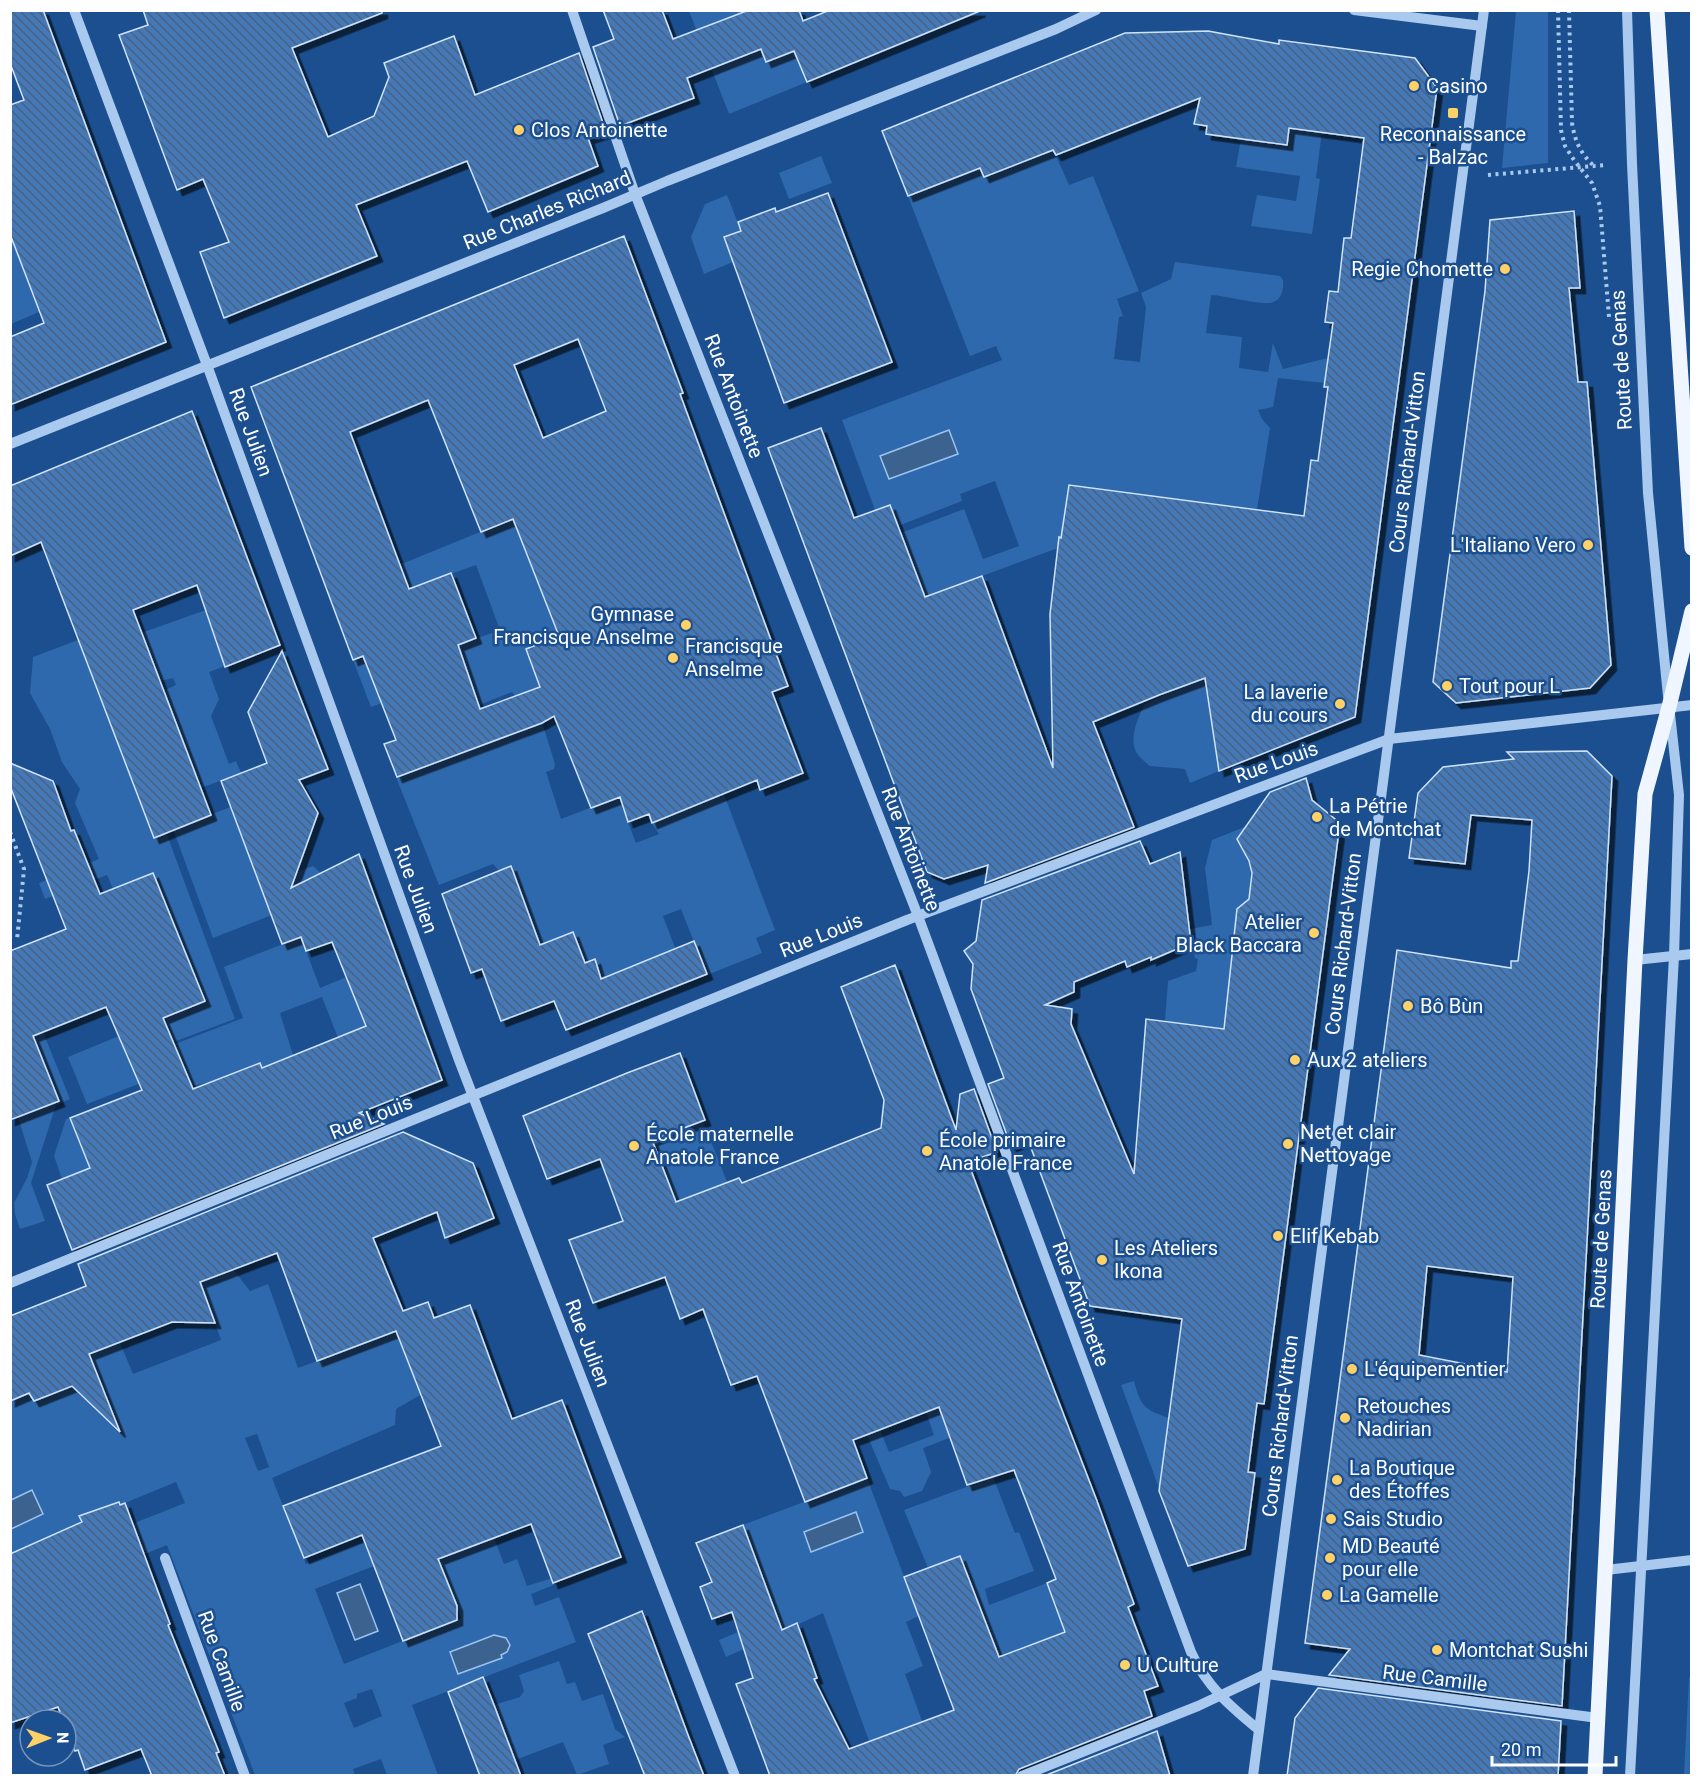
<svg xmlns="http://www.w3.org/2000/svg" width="1702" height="1786" viewBox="0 0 1702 1786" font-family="Roboto,sans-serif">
<defs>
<pattern id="building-back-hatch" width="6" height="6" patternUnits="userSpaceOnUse" patternTransform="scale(1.5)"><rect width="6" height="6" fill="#4478b7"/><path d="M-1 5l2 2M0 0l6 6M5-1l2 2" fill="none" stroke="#486282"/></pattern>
<filter id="shadow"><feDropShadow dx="5.5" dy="5.5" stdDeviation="0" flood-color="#0009"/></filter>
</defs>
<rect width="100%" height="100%" fill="#1b4f8f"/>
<g fill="#2e69ad" fill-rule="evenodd">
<polygon points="689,11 742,11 735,59 761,49 766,62 794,51 807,82 729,114"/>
<polygon points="1516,11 1548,11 1548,163 1502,168"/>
<polygon points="1323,124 1316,178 1320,179 1312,234 1251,226 1257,195 1296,201 1300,176 1236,167 1241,139 1287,145 1289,128 1311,131"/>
<polygon points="87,128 91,138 28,165 104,245 127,235 132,250 63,278 41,311 11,324 11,155 28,152"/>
<path d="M1052,147l17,38 24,-9 46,115 -22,8 6,17 -4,1 -5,42 26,3 6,-55 -5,-14 30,-14 4,-17 105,14 3,4c1,9 -1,21 -13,23 -14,1 -43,-7 -59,-8l-5,38 36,4 -3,31 29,4 5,-29 10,26 45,-11 -3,25 -47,-5 -5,29 -15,3 4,9 8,9 -13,81 -188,-24 -8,53h-2l-1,10 -133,49 -24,-64 63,-24 19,50 36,-13 -24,-65 -35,13 2,7 -64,25 -8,-21 -15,5 -33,-90 160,-60 -6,-14 -26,10 -62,-160 71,-30 5,11 39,-16z"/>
<polygon points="821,156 832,183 789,199 779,173"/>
<polygon points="727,195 741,231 724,237 733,262 704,274 691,237 705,204"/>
<polygon points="514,518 559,636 526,649 552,718 542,722 555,764 554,769 546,772 561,819 618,797 636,843 659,834 652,823 688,809 685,801 722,789 775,930 756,938 762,953 707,975 681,909 663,916 688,982 664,991 651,959 613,974 603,985 595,959 585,963 573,932 540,945 511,866 499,871 493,864 439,885 396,777 527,728 515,696 512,692 479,705 467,672 371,707 353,660 367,655 450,648 500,630 476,565 408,589 399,565"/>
<polygon points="206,610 225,666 209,672 219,699 211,716 229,764 236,761 241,773 201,788 163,691 176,685 173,678 160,681 141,633"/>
<path d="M1155,626l99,12 -34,63 -11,2 10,68 -29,12 -5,-14 -35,-3c-5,-4 -11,-9 -14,-14 -7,-15 2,-34 8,-47l32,-16z"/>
<polygon points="78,640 154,837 166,832 235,1019 168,1044 177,1069 87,1104 68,1057 204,1001 153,874 113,889 107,875 45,899 39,883 99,859 75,803 80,789 62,762 50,729 30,693 33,657"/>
<polygon points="233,806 247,843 245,845 263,885 313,866 325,877 290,908 213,938 173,829"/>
<path d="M1247,826l-10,13c14,27 16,30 12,60l-10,8 -15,122 -59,-8 3,-40 28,-10 2,-12 -3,-1 -5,-29 22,-4 -7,-57 7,-28z"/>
<polygon points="301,937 320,988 356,973 378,1032 342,1048 322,997 280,1013 293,1055 262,1068 259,1063 214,1081 192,1086 175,1044 243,1018 224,967"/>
<polygon points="43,1032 70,1099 56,1105 31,1183 45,1221 20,1229 15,1214 14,1203 27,1178 32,1162 18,1117 57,1097 33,1037"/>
<polygon points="70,1118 90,1168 62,1179 54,1156 66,1119"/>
<polygon points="703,1121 727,1182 676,1202 652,1140"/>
<path d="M233,1269l17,22 18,-7 30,84 98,-36 26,62 -26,15 -1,16 -123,53 34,86 58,-22 10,24 -59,23 29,75 117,-46 -23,-59 56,-21 10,26 13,-5 10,27 25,-8 2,7 -23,9 4,12 24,-9 17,45 -164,63 26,70h-51l-6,-16 -28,10 2,6h-100l-88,-230 -115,47 -41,-38v-153l18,-8 5,8 38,-15 7,7 7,-1 3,-37 -22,-62 28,-11 38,92 88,-34 -21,-58zM257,1434l12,33 -11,4 -13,-33zM176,1482l9,21 -96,38 -9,-25 38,-14 2,3zM372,1689l10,27 -28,12 -10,-25 13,-5v-4z"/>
<path d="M1134,1381c7,25 9,28 35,37l-10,70 -38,-103z"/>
<polygon points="943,1406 952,1437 923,1448 931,1472 922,1491 904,1497 900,1491 890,1489 867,1435 880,1430 889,1452 934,1435 926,1412"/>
<polygon points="993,1477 1015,1533 1019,1532 1034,1571 985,1589 989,1605 1047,1583 1065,1631 998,1658 960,1556 928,1568 904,1510"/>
<polygon points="867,1478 919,1616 906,1622 923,1666 905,1674 922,1721 869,1741 823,1613 726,1657 719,1640 755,1625 749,1606 770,1598 743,1525"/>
<polygon points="559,1661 567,1684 575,1682 582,1701 603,1694 615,1729 625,1737 603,1745 609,1764 577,1775 563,1742 515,1760 494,1705 520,1697 524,1691 519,1675"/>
<polygon points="1691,1677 1691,1775 1684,1775 1689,1678"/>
</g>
<g fill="#3c6290" stroke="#9cc4f0" stroke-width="1.5">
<polygon points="949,430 958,454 889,479 880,456"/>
<polygon points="32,1490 43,1514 11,1529 11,1500"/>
<polygon points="856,1512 863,1532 811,1552 804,1532"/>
<polygon points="360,1584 378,1631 355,1640 337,1593"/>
<polygon points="494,1635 506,1638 510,1645 507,1652 501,1655 502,1658 458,1674 450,1652"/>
</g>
<g fill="url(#building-back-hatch)" stroke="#cfe3fa" stroke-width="1.5" fill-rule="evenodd" filter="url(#shadow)">
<polygon points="10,10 43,10 166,342 10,405 10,337 44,323 10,234 10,105 24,100 10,63"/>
<polygon points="143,10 382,10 382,13 292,48 328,137 374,116 389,77 384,63 454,36 475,95 579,53 606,132 588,138 598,166 488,212 467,161 356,205 377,256 224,318 200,252 229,242 203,179 177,190 119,35 148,25"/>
<polygon points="603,10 662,10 673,39 749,10 799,10 803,21 830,10 980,11 807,82 794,51 766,62 761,49 687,78 694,98 620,126 593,47 614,39"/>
<polygon points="1208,31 1279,44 1279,40 1415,58 1437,88 1355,717 1219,771 1205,678 1159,695 1093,722 1134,827 985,883 988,865 944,879 927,872 768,448 821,428 854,518 890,505 925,597 982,576 1053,768 1050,614 1059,537 1061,538 1069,485 1304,516 1311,460 1318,461 1328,387 1324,387 1333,323 1325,322 1329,291 1338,292 1344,238 1351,238 1364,138 1289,128 1287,145 1206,134 1207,126 1194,124 1200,98 1056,155 1053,150 984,177 980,168 908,196 882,131 1125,33"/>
<polygon points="828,193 892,362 784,403 724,237 741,231 738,222 775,208 776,212"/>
<polygon points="1574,211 1580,288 1569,288 1578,382 1587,382 1611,665 1590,688 1456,703 1433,682 1485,291 1490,220"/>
<path d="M624,236l59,157 -3,1 108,292 -16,6 31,81 -43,17 -3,-10 -105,43 -3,-9 -21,8 -8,-25 -29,11 -37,-92 -12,7 -145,54 -13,-33 12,-4 -33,-84 -10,4 -102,-273zM578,339l28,72 -63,27 -29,-73zM428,400l53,132 32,-13 46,117 -33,13 14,38 -60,22 -22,-64 18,-7 -25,-65 -42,16 -59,-157z"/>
<polygon points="192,411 280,645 225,667 197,585 133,610 211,815 154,838 41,542 10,556 10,486"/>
<polygon points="282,651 328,769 299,780 318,813 291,888 359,854 442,1080 359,1113 384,1124 72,1250 47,1185 90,1168 70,1118 142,1090 106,1007 33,1036 59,1101 10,1120 10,951 66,929 10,786 10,763 53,781 71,831 74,830 100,894 153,873 205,1001 163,1018 193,1089 260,1063 262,1068 366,1026 332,942 306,951 301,937 282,944 221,781 267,763 248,712"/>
<path d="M1587,751l25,25 -50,930 -233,-31 21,-26 -45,-6 92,-693 114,18v-7h7l11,-90 3,-51 -61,-5 -6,49 -56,-6 9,-65 25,-26 71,-8 -7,-7zM1427,1266l86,11 -6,95 -88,-17z"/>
<polygon points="1306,778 1312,800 1340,823 1264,1404 1257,1403 1248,1472 1255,1473 1245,1549 1188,1566 1159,1491 1182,1319 1090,1306 1028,1140 1011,1146 988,1084 1004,1078 971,989 973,964 964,951 976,941 982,900 1140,841 1150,864 1180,852 1191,943 1151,960 1151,957 1127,967 1125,961 1074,982 1074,992 1045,1005 1072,1009 1071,1024 1134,1174 1146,1019 1224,1029 1237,909 1249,899 1252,873 1249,861 1237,839 1270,792"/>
<polygon points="511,866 540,945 573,932 585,963 595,959 601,979 694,941 707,974 566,1030 554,1001 501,1021 482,969 471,973 442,894"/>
<polygon points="895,965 956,1130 960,1094 974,1089 997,1152 968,1162 1018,1296 1097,1501 1134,1604 1128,1607 1158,1686 1144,1691 1152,1716 1019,1769 1015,1776 770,1776 736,1684 753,1678 732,1612 712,1619 700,1587 712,1582 696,1543 743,1525 782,1630 797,1623 817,1678 814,1679 849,1749 954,1710 904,1577 960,1556 999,1657 1065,1632 1047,1583 1056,1579 1014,1470 967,1485 939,1407 853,1440 867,1478 805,1502 757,1376 731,1385 703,1309 680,1319 665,1277 593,1303 569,1240 623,1221 600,1159 547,1179 523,1116 627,1073 680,1053 705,1120 652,1140 676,1202 739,1178 742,1183 881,1128 884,1100 841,987"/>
<polygon points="403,1132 473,1163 494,1218 445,1238 437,1212 373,1238 403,1311 428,1302 434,1318 470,1305 512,1419 562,1400 621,1557 553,1583 531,1524 438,1559 457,1606 457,1620 403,1641 362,1535 304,1558 283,1506 441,1446 396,1331 317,1361 277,1253 200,1282 215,1323 172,1322 89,1354 120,1432 72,1386 34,1401 29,1393 10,1401 10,1316 86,1286 78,1264"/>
<polygon points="119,1502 120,1505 125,1503 170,1624 168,1625 219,1752 216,1753 225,1776 152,1776 141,1749 85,1770 78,1750 75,1751 66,1727 66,1720 63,1720 58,1707 10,1723 10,1554 82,1522 79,1516"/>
<polygon points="642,1611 688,1735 704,1776 645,1776 588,1634"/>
<polygon points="483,1677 494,1705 521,1776 480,1776 448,1692"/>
<polygon points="1318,1688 1561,1721 1558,1776 1287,1776 1295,1718"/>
<polygon points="1157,1731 1170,1776 1044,1776"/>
</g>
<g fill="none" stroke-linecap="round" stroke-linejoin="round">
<g stroke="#a9c9ee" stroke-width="4" stroke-dasharray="3 4.5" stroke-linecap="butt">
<polyline points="1558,10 1561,130 1565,146 1574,160 1592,183 1600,206 1609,317"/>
<path d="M1569,10l3,113c3,18 8,30 22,43"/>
<polyline points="1488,175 1606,165"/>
<polyline points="10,832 24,869 17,940"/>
</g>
<g stroke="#a9c9ee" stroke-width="10">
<polyline points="74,10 207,365 459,1060 735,1776"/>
<path d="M572,10l63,184 283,722 273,736c15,34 40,55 68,78"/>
<polyline points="1354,10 1482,26"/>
<polyline points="1627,10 1632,164 1648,493 1668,696"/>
<polyline points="10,444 603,208 667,181 1056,29 1096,10"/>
<polyline points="1635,960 1692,954"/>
<polyline points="10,1283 907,920 1389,739 1692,705"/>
<polyline points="165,1558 245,1776"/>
<polyline points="1606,1570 1692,1560"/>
<polyline points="1022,1776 1198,1706 1266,1674 1598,1718"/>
<polyline points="1253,1776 1484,10"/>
<polyline points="1630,1776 1674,956 1679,795 1670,714"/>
</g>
<g stroke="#f0f6ff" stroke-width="15">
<polyline points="1657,10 1692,548"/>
<polyline points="1595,1776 1635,960 1645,794 1669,707 1692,611"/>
</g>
</g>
<g fill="#ffd166" stroke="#1b4f8f" stroke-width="2">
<circle cx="1414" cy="86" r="6"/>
<rect x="1447" y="107" width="12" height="12" rx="3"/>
<circle cx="519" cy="130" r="6"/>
<circle cx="1505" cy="269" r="6"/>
<circle cx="1588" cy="545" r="6"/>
<circle cx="686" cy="625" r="6"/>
<circle cx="673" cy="658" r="6"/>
<circle cx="1447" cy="686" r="6"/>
<circle cx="1340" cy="704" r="6"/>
<circle cx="1317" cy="817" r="6"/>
<circle cx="1314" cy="933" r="6"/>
<circle cx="1408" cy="1006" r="6"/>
<circle cx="1295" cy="1060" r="6"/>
<circle cx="1288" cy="1144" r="6"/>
<circle cx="634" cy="1146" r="6"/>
<circle cx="927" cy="1151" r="6"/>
<circle cx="1278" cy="1236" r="6"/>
<circle cx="1102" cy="1260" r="6"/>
<circle cx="1352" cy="1369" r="6"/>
<circle cx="1345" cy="1418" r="6"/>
<circle cx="1337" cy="1480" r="6"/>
<circle cx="1331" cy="1519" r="6"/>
<circle cx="1330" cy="1558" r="6"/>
<circle cx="1327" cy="1595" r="6"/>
<circle cx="1437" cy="1650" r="6"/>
<circle cx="1125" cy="1665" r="6"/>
</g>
<g text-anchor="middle" stroke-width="5" stroke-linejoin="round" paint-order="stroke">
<g font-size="20" fill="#fff" stroke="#1b4f8f" text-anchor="start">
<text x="1426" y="93">Casino</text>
<text x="531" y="137">Clos Antoinette</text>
<text x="1453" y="141" text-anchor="middle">Reconnaissance<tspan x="1453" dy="23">- Balzac</tspan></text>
<text x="1493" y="276" text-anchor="end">Regie Chomette</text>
<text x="1576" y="552" text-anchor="end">L'Italiano Vero</text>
<text x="674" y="621" text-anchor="end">Gymnase<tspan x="674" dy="23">Francisque Anselme</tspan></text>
<text x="685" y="653">Francisque<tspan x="685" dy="23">Anselme</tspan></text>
<text x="1459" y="693">Tout pour L</text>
<text x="1328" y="699" text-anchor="end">La laverie<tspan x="1328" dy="23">du cours</tspan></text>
<text x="1329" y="813">La Pétrie<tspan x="1329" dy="23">de Montchat</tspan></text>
<text x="1302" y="929" text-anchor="end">Atelier<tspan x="1302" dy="23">Black Baccara</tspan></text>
<text x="1420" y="1013">Bô Bùn</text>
<text x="1307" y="1067">Aux 2 ateliers</text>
<text x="1300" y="1139">Net et clair<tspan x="1300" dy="23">Nettoyage</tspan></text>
<text x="646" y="1141">École maternelle<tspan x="646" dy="23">Anatole France</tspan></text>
<text x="939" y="1147">École primaire<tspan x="939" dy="23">Anatole France</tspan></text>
<text x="1290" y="1243">Elif Kebab</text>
<text x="1114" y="1255">Les Ateliers<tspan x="1114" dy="23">Ikona</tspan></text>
<text x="1364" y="1376">L'équipementier</text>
<text x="1357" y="1413">Retouches<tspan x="1357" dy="23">Nadirian</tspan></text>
<text x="1349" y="1475">La Boutique<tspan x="1349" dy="23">des Étoffes</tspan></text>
<text x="1343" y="1526">Sais Studio</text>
<text x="1342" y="1553">MD Beauté<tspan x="1342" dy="23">pour elle</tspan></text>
<text x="1339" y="1602">La Gamelle</text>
<text x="1449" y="1657">Montchat Sushi</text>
<text x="1137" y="1672">U Culture</text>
</g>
<g font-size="20" fill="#fff" stroke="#1b4f8f">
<text transform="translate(547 210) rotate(-22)" y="7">Rue Charles Richard</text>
<text transform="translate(1621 360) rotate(-93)" y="7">Route de Genas</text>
<text transform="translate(734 396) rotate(69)" y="7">Rue Antoinette</text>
<text transform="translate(251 432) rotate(70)" y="7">Rue Julien</text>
<text transform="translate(1407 462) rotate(-83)" y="7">Cours Richard-Vitton</text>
<text transform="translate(1276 762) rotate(-20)" y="7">Rue Louis</text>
<text transform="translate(911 849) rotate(69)" y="7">Rue Antoinette</text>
<text transform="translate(416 889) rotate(70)" y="7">Rue Julien</text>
<text transform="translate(821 935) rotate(-22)" y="7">Rue Louis</text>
<text transform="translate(1343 944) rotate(-83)" y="7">Cours Richard-Vitton</text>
<text transform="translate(371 1117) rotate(-22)" y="7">Rue Louis</text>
<text transform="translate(1601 1239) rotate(-87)" y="7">Route de Genas</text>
<text transform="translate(1081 1304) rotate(70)" y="7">Rue Antoinette</text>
<text transform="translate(588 1343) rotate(69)" y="7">Rue Julien</text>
<text transform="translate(1280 1426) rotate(-83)" y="7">Cours Richard-Vitton</text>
<text transform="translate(222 1661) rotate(70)" y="7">Rue Camille</text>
<text transform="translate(1435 1678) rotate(7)" y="7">Rue Camille</text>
</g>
</g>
<rect width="1702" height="1786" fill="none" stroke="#ffffff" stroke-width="24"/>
<g transform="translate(48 1738) rotate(89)"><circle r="28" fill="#1b4f8f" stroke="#7695bc" stroke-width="1.5"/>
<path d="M0-4.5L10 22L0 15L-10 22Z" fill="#ffd166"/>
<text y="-9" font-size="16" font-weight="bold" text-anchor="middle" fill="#ffffff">N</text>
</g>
<path d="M1492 1756v9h124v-9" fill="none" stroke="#ffffff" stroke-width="3"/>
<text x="1501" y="1756" font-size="18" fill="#ffffff" stroke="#1b4f8f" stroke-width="4.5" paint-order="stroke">20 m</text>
</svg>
